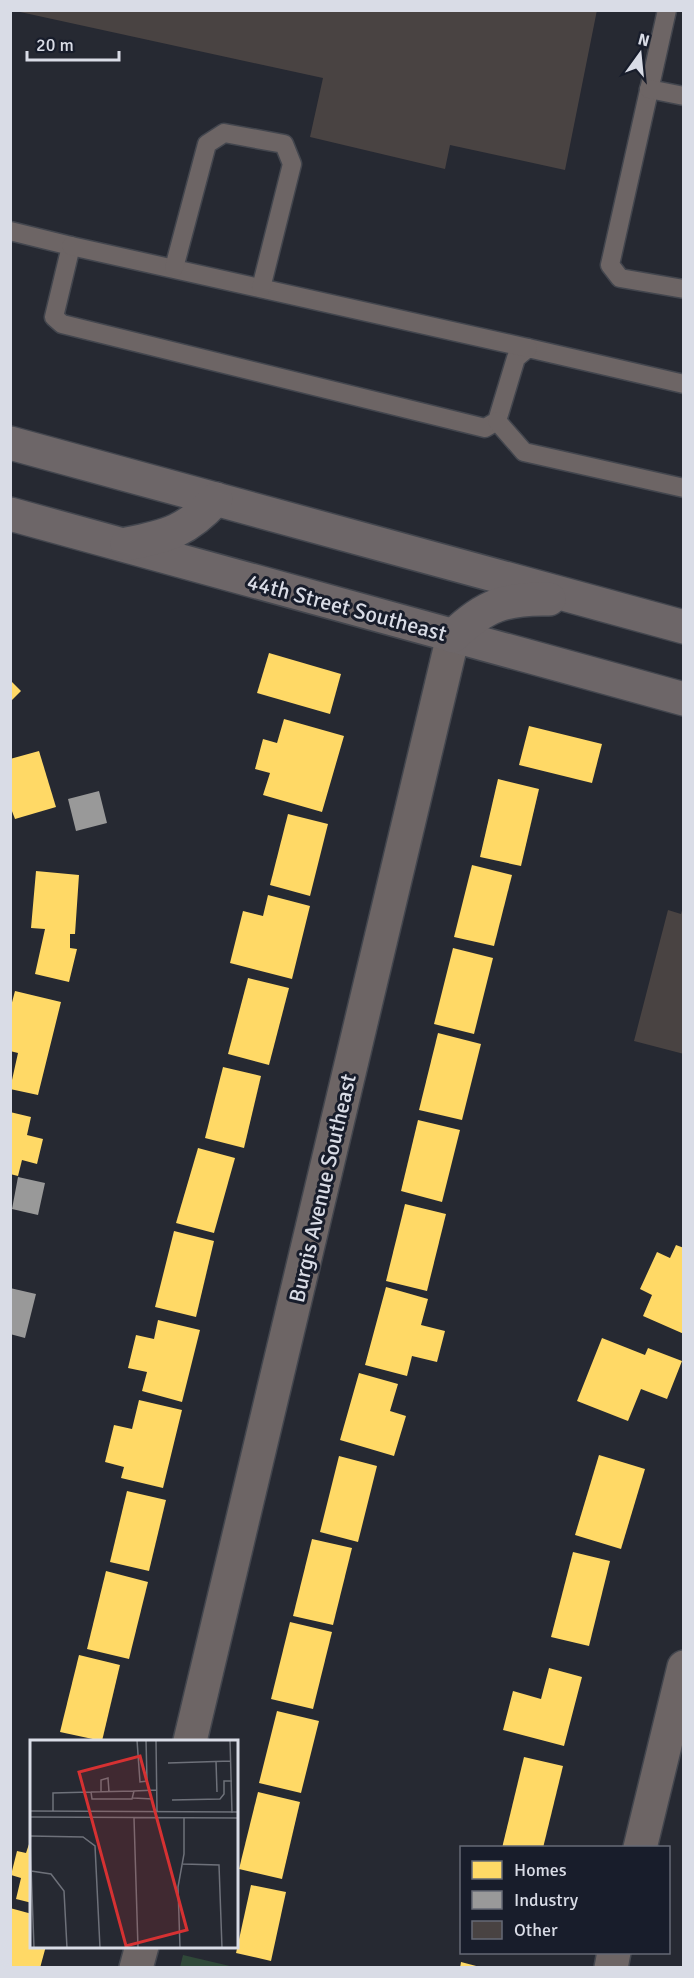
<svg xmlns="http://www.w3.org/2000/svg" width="694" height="1978" viewBox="0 0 694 1978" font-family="Signika,sans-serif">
<rect width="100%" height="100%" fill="#262932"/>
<polygon fill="#304939" points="183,1955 234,1967 180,1967"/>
<g fill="#ffd966">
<polygon points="269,653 341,674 330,714 257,693"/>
<polygon points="10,680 21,691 10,702"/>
<polygon points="284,719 344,736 322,812 263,795 270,773 255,769 263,739 277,743"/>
<polygon points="529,726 602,744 592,783 519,765"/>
<polygon points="39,751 56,807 15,819 10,806 10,759"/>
<polygon points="498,779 539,789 521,866 480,857"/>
<polygon points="288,814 328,824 310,896 270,885"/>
<polygon points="472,865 512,875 494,946 454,937"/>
<polygon points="36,871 79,875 75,934 70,934 70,948 77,949 69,982 35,974 45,929 31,928"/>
<polygon points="268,895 310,906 292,979 230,963 243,911 263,916"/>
<polygon points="453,948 493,958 474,1034 434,1024"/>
<polygon points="248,978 289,988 269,1065 228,1054"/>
<polygon points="15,991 61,1002 38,1095 10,1089 18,1053 10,1051 10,1010"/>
<polygon points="438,1033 481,1044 462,1120 419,1110"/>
<polygon points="223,1067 261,1076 244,1148 205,1138"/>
<polygon points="10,1112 31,1117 27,1135 43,1139 37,1164 22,1160 18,1176 10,1174"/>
<polygon points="418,1120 460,1130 442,1202 401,1191"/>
<polygon points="198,1148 235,1158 214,1233 176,1223"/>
<polygon points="405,1204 446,1214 427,1291 386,1281"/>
<polygon points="174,1231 214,1241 196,1317 155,1307"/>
<polygon points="676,1245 684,1248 684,1334 643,1316 652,1295 640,1289 657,1252 670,1258"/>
<polygon points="386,1287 428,1299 421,1325 445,1331 437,1362 412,1356 407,1376 365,1365"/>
<polygon points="158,1320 200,1330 182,1402 142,1391 147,1372 128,1368 136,1335 154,1339"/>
<polygon points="602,1338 645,1355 648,1348 682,1361 667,1399 641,1389 628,1421 577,1401"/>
<polygon points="359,1373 398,1384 390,1411 406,1416 394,1456 340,1440"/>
<polygon points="139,1400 182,1410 163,1488 121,1478 124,1467 105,1462 114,1425 132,1429"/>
<polygon points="599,1455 645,1469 621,1549 575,1535"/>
<polygon points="339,1456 377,1466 358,1542 320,1532"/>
<polygon points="127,1491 166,1500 149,1571 110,1562"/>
<polygon points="312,1539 352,1548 333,1625 293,1616"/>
<polygon points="573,1552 610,1561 589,1646 551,1637"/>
<polygon points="106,1571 148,1582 129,1659 87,1649"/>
<polygon points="290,1622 332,1632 313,1709 271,1699"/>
<polygon points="79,1655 120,1665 102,1741 60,1732"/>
<polygon points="549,1668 582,1677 564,1746 503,1730 513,1691 541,1699"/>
<polygon points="277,1711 319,1721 301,1793 259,1783"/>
<polygon points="524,1757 563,1766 543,1848 502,1848"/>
<polygon points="258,1792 300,1802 282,1879 239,1869"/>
<polygon points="32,1835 32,1903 16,1899 21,1878 11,1875 17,1851 26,1853"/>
<polygon points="251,1885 286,1892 271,1961 236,1953"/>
<polygon points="10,1908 32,1914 32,1946 46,1946 40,1968 10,1968"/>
<polygon points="461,1962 480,1967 480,1968 460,1968"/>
</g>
<g fill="#999">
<polygon points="99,791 107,823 76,831 68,799"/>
<polygon points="18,1177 45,1183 38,1215 12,1209"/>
<polygon points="10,1288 36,1294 25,1338 10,1334"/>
</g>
<g fill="#494342">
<polygon points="11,10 597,10 565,170 450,145 445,169 310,137 323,78"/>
<polygon points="683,907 684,907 684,1054 634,1041 668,910 681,914"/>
</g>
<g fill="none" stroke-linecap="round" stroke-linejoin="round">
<defs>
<g id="service">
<polyline points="667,10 610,265 620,278 684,289"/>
<polyline points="649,89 684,96"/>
<polyline points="10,231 71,246 54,317 62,324 485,428 497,421 516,358 528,348 684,384"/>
<polyline points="71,246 528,348"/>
<polyline points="174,268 207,144 224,133 284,144 292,164 261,288"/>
<polyline points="497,421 524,452 684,488"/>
</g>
<g id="minor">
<polyline points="190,1741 453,636"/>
<polyline points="640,1848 684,1667"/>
<polyline points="136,1968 142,1946"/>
<polyline points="611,1968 614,1952"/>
</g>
<g id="primary">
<polyline points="10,443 684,627"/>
<polyline points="10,514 684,699"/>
<path d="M127,544c41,-8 60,-13 89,-45"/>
<path d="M453,636c32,-31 53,-38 96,-37"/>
</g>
</defs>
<use href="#service" stroke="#43464e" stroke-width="21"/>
<use href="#minor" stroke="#43464e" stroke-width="36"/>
<use href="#primary" stroke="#43464e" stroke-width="36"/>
<use href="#service" stroke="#6d6565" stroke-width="18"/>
<use href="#minor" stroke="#6d6565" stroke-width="33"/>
<use href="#primary" stroke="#6d6668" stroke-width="33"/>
</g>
<g text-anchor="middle" stroke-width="6" stroke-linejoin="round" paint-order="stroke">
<g font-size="22" fill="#d9dce6" stroke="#181d2b">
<text transform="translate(347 607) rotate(15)" y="8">44th Street Southeast</text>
<text transform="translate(322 1188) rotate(-77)" y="8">Burgis Avenue Southeast</text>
</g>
</g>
<g transform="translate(30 1740)">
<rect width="208" height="208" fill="#262932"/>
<path fill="none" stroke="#6e717a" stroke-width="1.5" d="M107,0l3,42 7,-1 -1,-41M126,0l1,71M200,0l2,73M186,21l1,31M138,23l63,-2M61,52l43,-1M71,52v-12l7,-2 1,14M103,58l20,1M142,60l48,-1 4,-5v-13h8M0,71l209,1M23,71v-18l38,-1 1,7h40l2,-8 23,-1M0,77l209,1M104,78l4,130M0,96l53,1 12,9 5,102M0,100l4,108M153,124l36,1 3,83M1,131l20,3 13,17 3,57M150,208l-2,-61 6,-33v-36"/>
<path fill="#d63132" fill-opacity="0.15" stroke="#d63132" stroke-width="3" d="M110,16l47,174 -61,16 -47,-174z"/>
<rect width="208" height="208" fill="none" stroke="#d9dce6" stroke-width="3"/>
</g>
<rect width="694" height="1978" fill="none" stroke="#d9dce6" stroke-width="24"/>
<rect x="460" y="1846" width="210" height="108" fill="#181d2b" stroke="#656976" stroke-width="1.5"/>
<rect x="472" y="1861" width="30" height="18" fill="#ffd966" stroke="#656976" stroke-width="1.5"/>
<text x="514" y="1876" font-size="18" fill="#d9dce6">Homes</text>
<rect x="472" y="1891" width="30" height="18" fill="#999999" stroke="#656976" stroke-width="1.5"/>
<text x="514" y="1906" font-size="18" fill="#d9dce6">Industry</text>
<rect x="472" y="1921" width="30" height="18" fill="#494342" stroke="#656976" stroke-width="1.5"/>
<text x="514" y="1936" font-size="18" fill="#d9dce6">Other</text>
<g transform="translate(640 54) rotate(15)" stroke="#181d2b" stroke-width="4.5" paint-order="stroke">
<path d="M0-4.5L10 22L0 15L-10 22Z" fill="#d9dce6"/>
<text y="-9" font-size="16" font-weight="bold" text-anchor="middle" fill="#d9dce6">N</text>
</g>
<path d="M27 51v9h92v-9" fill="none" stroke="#d9dce6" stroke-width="3"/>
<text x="36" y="51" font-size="18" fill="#d9dce6" stroke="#181d2b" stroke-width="4.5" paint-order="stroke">20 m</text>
</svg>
